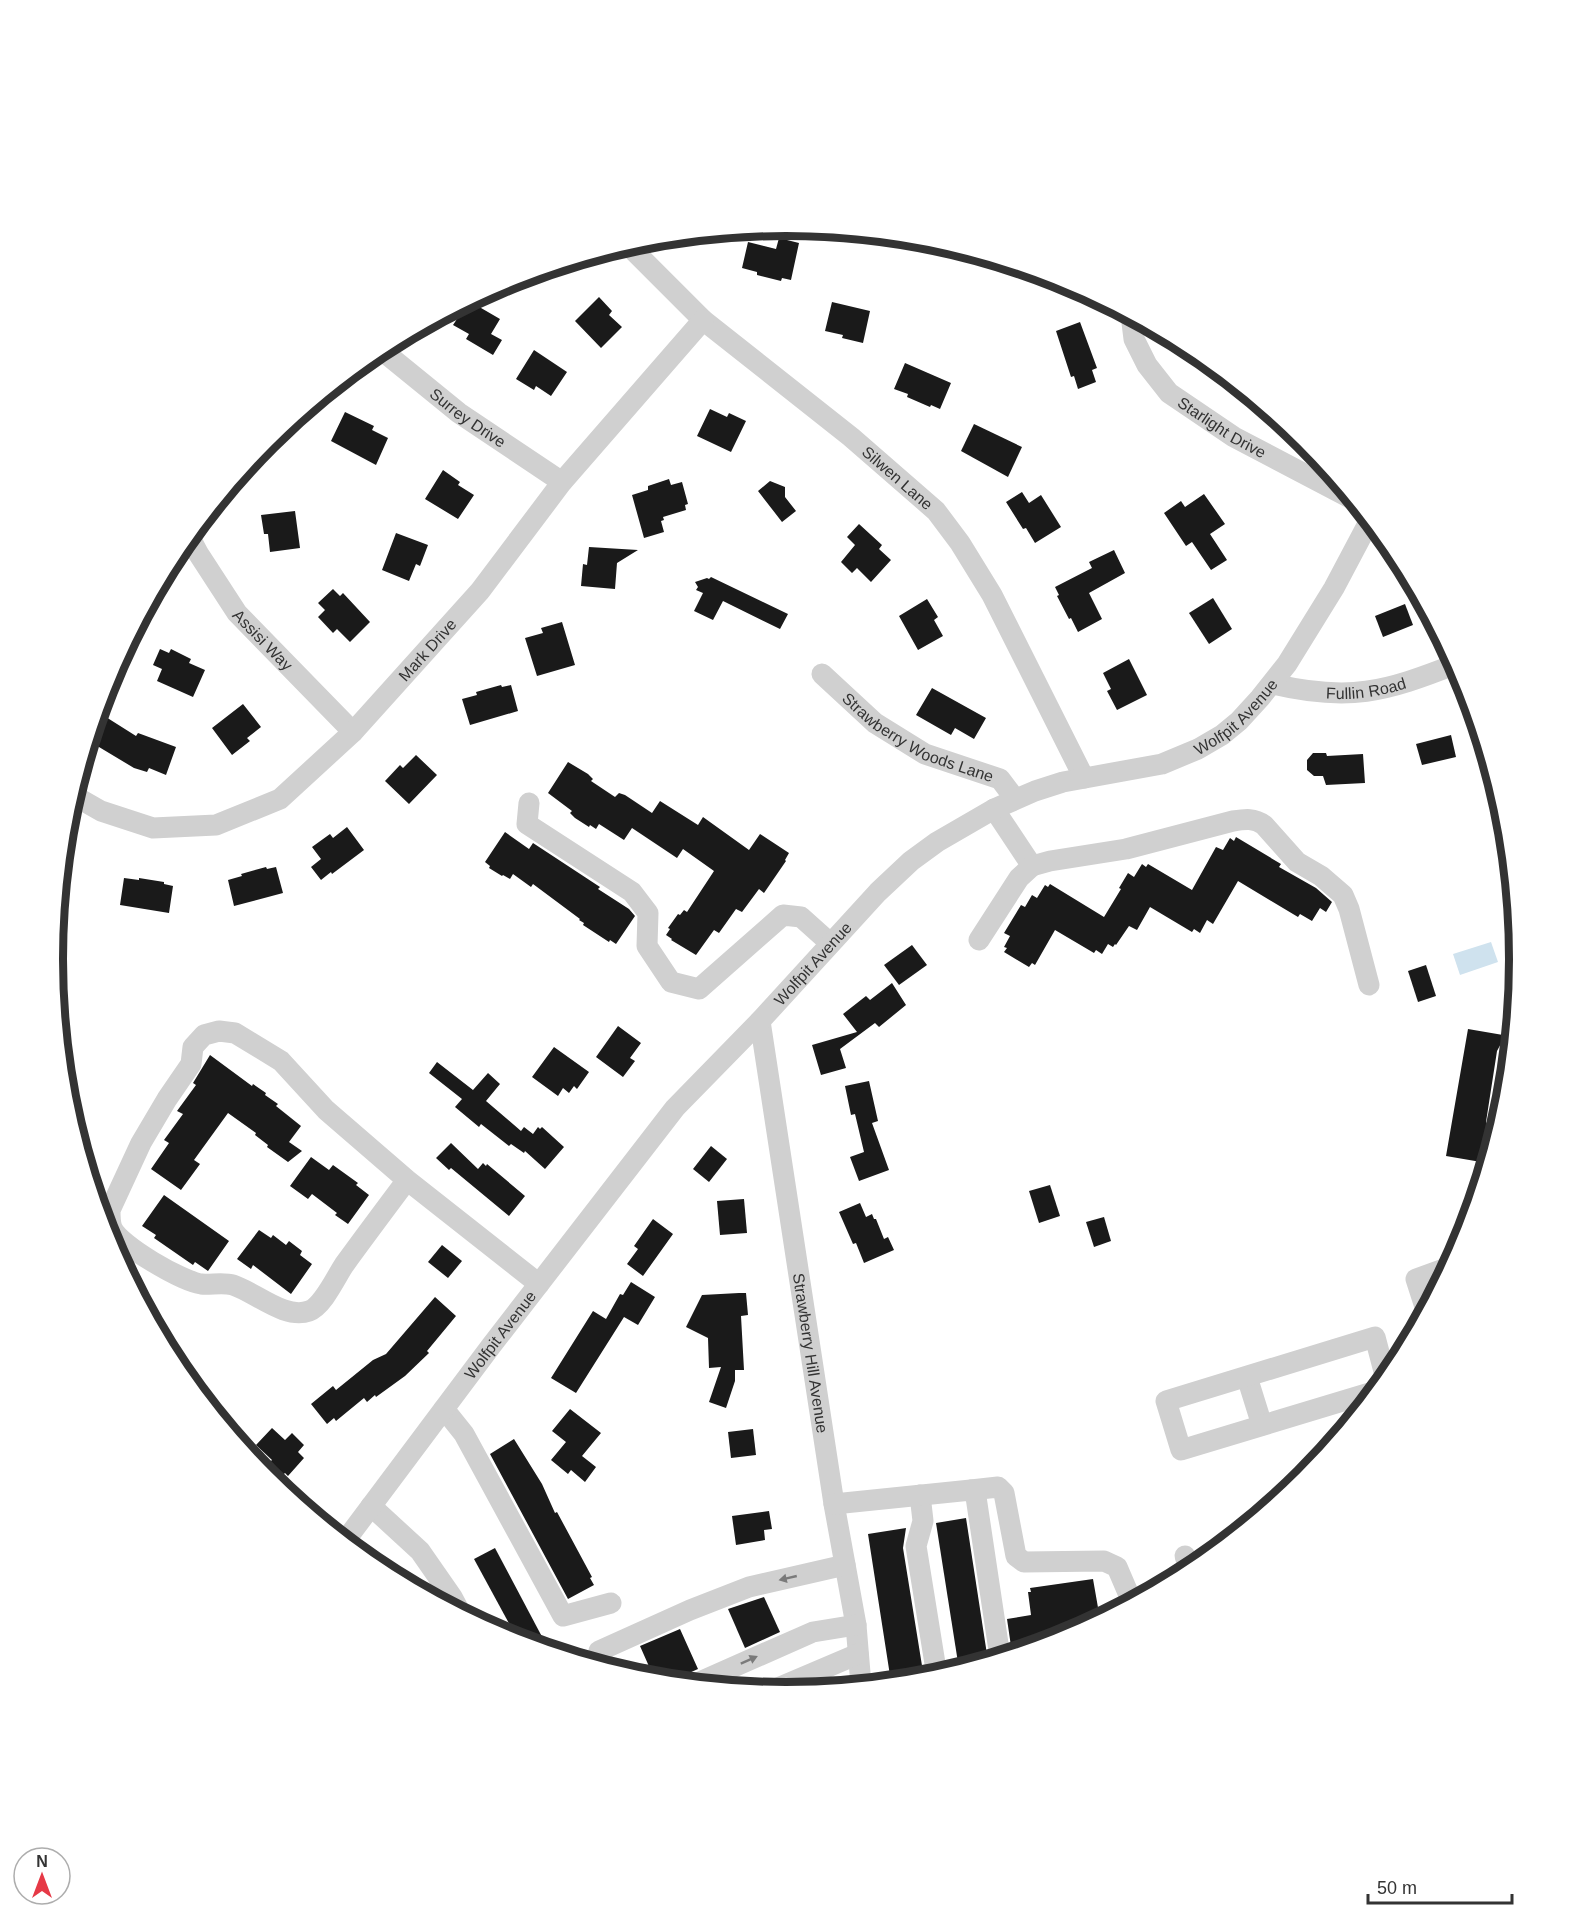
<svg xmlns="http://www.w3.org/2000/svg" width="1572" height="1918" viewBox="0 0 1572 1918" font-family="Arial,sans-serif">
<rect width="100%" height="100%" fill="#fff"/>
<polygon fill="#cfe2ee" points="1491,942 1498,962 1460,975 1453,954"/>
<g fill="#1a1a1a">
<polygon points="779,238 799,243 791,280 782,278 781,281 757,275 757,272 742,268 748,242 776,249"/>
<polygon points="599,297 612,311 609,315 622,327 601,348 575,321"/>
<polygon points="469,301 500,319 491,334 502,340 493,355 466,339 469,334 453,325"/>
<polygon points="832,302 870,311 863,343 842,338 843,335 825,331"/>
<polygon points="1080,322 1097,368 1092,370 1096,382 1078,389 1074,376 1071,377 1056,331"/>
<polygon points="534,350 567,372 551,396 536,386 534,390 516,379"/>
<polygon points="905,363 951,383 940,409 931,405 930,407 907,397 908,394 894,389"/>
<polygon points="710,409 727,417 729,413 746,421 731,452 697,436"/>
<polygon points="345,412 374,426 372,430 388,438 376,465 331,441"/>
<polygon points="974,424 1022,447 1008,477 961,451"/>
<polygon points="443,470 460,482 458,485 474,495 458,519 425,499"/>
<polygon points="669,479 671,485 682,482 688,504 685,505 686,510 663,517 664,520 661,521 664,532 644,538 632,495 648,490 648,486"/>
<polygon points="770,481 785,487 785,497 796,511 782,522 758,491"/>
<polygon points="1022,492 1029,503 1041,495 1061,527 1035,543 1026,528 1023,529 1006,502"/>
<polygon points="1204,494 1225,524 1210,534 1227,560 1211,570 1192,542 1186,546 1164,513 1181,501 1185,507"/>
<polygon points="295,511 300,548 270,552 268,534 264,534 261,515"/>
<polygon points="859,524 882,545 879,549 891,560 871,582 857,568 852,573 841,562 855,545 847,537"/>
<polygon points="396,533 428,545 420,566 416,564 409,581 382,570"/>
<polygon points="589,547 638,550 617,563 615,589 581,586 583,564 587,565"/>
<polygon points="1114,550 1125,573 1089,593 1102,619 1078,632 1071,618 1069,619 1057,596 1059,595 1055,587 1092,568 1089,562"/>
<polygon points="711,577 788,614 780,629 723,601 713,620 694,611 703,593 696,590 698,587 695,582 707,578 709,579"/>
<polygon points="333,589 340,596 343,593 370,622 350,642 337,629 333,633 318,617 325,610 318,603"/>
<polygon points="1213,598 1232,629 1209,644 1189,613"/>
<polygon points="927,599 938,617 934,620 943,636 918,650 899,616"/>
<polygon points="1405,604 1413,625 1383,637 1375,616"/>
<polygon points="562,622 575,665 537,676 525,638 543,633 541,628"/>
<polygon points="160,649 169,653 171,649 191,659 189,663 205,670 193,697 157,681 162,669 153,665"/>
<polygon points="1129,659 1147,695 1117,710 1107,691 1111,689 1103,673"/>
<polygon points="501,685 502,687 511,685 518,711 470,725 462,699 477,695 476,692"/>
<polygon points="932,688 986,718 974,739 955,728 951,735 916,715"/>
<polygon points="243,704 261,727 247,738 250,741 232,755 212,728"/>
<polygon points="98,712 136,736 138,733 176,747 166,775 149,768 147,772 134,768 89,741"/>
<polygon points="1451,735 1456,757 1422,765 1416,744"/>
<polygon points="1313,753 1326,753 1327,756 1363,754 1365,783 1326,785 1323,776 1314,776 1307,770 1307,760"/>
<polygon points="416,755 437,775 409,804 385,781 400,765 403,768"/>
<polygon points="568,762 588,774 593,779 591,781 615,797 619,793 625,795 652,813 660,801 698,825 703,817 749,850 760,834 789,853 785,860 786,861 764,893 759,889 742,912 736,909 719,933 714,930 696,955 671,940 672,939 666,935 670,929 668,928 678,914 680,915 684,910 687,912 714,871 683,849 677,858 632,828 624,840 599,824 596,829 590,825 589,827 575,818 570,813 572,811 548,793"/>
<polygon points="347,827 364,850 332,874 331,872 321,880 311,867 321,859 312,847 330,834 333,838"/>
<polygon points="505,832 529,849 533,843 600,887 598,889 629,909 635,916 616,944 610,940 609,942 583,925 584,923 579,920 580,919 533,884 531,887 513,874 510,879 503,875 502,876 489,868 490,866 485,862"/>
<polygon points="1236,837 1281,864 1279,867 1316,888 1332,902 1326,912 1320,908 1312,921 1300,914 1298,917 1238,881 1213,924 1207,920 1200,933 1194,929 1192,932 1150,907 1137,930 1129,926 1116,945 1115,944 1113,947 1108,944 1102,954 1096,950 1094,953 1055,930 1035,965 1032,963 1029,967 1004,952 1007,948 1004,947 1010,936 1004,933 1021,905 1025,907 1032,895 1037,898 1045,885 1048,887 1050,884 1104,917 1121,889 1119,888 1128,873 1134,877 1142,864 1146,867 1148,864 1192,890 1216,847 1223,850 1230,838 1234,841"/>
<polygon points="266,867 267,869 276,867 283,893 234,906 228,880 242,876 241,874"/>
<polygon points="124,878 139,880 139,878 164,882 164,884 173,886 169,913 120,905"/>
<polygon points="912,945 927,965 899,985 884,965"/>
<polygon points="1426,965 1436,996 1418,1002 1408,971"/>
<polygon points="892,983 906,1005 879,1027 875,1023 840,1049 846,1068 821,1075 812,1045 857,1032 843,1014 866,996 870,1000"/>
<polygon points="618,1026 641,1043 630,1058 635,1061 623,1077 596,1057"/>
<polygon points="1468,1029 1503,1035 1502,1038 1504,1038 1497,1051 1486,1122 1488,1131 1483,1159 1481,1159 1481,1162 1446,1156"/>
<polygon points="554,1047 589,1072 577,1089 574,1086 569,1093 563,1088 558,1096 532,1077"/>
<polygon points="210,1055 252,1086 253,1084 266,1093 265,1095 278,1104 276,1106 301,1126 289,1142 302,1151 288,1162 267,1147 268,1145 255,1135 256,1133 228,1113 194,1160 200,1164 181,1190 151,1169 169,1143 164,1140 183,1114 177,1111 196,1085 193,1083"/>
<polygon points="437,1062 473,1090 488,1073 500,1084 486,1101 521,1131 524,1127 533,1134 538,1127 540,1129 542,1127 564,1147 545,1169 525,1151 524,1153 511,1144 509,1146 481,1124 479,1127 455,1107 462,1099 429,1073"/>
<polygon points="869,1081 878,1121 872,1123 889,1170 859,1181 850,1157 864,1152 855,1114 851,1115 845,1086"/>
<polygon points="451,1143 478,1169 483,1163 486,1166 487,1164 525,1196 509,1216 451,1168 449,1170 436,1158"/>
<polygon points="711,1146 727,1159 709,1182 693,1169"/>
<polygon points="311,1157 329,1170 333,1165 358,1183 356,1185 369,1195 348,1224 335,1215 337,1213 312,1194 308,1199 290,1186"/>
<polygon points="1050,1185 1060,1216 1039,1223 1029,1191"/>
<polygon points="164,1195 229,1241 208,1271 195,1262 193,1265 154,1238 156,1235 142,1226"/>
<polygon points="744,1199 747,1233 720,1235 717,1201"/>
<polygon points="860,1203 866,1217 872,1214 874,1219 876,1219 884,1239 888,1237 894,1250 864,1263 856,1243 853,1244 839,1212"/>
<polygon points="1104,1217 1111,1241 1094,1247 1086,1222"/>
<polygon points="653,1219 673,1234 643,1276 627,1264 638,1249 634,1246"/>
<polygon points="259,1230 271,1238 273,1235 286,1245 289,1241 302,1251 300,1255 312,1264 291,1294 253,1265 251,1269 237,1259"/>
<polygon points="442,1245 462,1261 448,1278 428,1262"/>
<polygon points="631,1282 655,1297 638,1325 624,1317 576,1393 551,1378 593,1311 606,1319 620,1294 623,1295"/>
<polygon points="739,1293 746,1293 748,1315 741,1316 744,1370 735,1370 735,1381 726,1408 709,1402 721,1367 709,1368 708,1338 686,1327 702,1295"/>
<polygon points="435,1297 456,1316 427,1351 429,1353 405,1376 376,1397 375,1395 367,1402 364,1398 336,1421 334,1418 327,1424 311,1404 333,1386 336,1390 373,1360 386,1354"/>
<polygon points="570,1409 601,1433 582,1456 596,1467 585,1482 571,1470 568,1474 551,1460 566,1442 552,1431"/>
<polygon points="272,1428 285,1440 292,1433 304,1445 298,1452 304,1458 288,1476 285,1473 274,1483 261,1471 272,1460 256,1445"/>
<polygon points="753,1429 756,1455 731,1458 728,1432"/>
<polygon points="514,1439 542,1484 555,1513 557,1512 592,1577 590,1578 594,1585 568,1599 490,1454"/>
<polygon points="769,1511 772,1529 764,1530 765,1540 736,1545 732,1516"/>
<polygon points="966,1518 988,1661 959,1669 936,1523"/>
<polygon points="906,1528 903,1548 924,1678 891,1682 868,1534"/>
<polygon points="495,1548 549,1650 518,1640 474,1559"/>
<polygon points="1093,1579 1100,1619 1066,1637 1012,1653 1007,1619 1031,1615 1028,1592 1031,1592 1030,1588"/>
<polygon points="764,1597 780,1632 745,1648 728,1609"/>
<polygon points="680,1629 698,1669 689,1673 681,1682 655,1680 640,1646"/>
</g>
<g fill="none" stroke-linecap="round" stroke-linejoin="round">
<g stroke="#d0d0d0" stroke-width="21">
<path id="s1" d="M627,244l76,76 148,117 85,74 24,32 32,52 92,183"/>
<path id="s2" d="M1131,315l3,24 13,26 22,28 65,44 120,63"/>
<path id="s3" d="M382,347l2,5 75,61 103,69"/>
<path id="s4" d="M189,536l9,17 39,60 116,119"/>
<path id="s5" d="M822,674l53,49 50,31 75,25 15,20"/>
<path id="s6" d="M1273,684c76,18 112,8 183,-20"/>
<path id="s7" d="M73,795l28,16 52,17 63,-3 64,-26 73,-67 127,-141 82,-109 141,-162"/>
<polyline points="529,803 527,824 632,892 648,913 647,946 671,982 699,989 783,915 801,917 830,943"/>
<path d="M994,809l38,57 18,-5 76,-12 107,-28c13,-2 21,-3 31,4l33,37 24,14 22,19 6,14 20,76"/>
<polyline points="979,940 1019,878 1032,866"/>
<path id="s8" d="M760,1021l74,483 22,121 5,60"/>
<polyline points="1499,1124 1510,1053"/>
<path d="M407,1180c-21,28 -42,56 -63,85 -8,12 -21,41 -35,46 -24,9 -54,-19 -76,-26 -10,-3 -22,0 -32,-1 -19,-3 -81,-38 -89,-56 -2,-5 -2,-12 -2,-18l31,-67 26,-44 24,-35 2,-17 11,-12 15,-4 16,2 46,28 45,49 81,70 132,104"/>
<polyline points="1426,1310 1416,1279 1449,1267"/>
<polyline points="1247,1377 1262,1425"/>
<polyline points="1376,1391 1181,1450 1166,1401 1375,1337 1386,1379"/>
<polyline points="444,1409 464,1434 563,1616 611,1603"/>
<polyline points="971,1490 998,1487 1004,1493 1016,1556 1024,1562 1104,1561 1117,1567 1132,1602"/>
<polyline points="920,1495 923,1521 916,1546 937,1676"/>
<polyline points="834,1504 971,1490 976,1497 1000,1657"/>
<polyline points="371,1506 420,1551 452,1597 460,1612"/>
<path id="s9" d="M345,1541l146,-195 184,-238 85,-87 118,-129 33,-31 26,-19 57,-33 41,-18 28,-9 99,-18 36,-15 24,-14 17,-14 21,-23 27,-34 47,-76 36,-68"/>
<polyline points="1185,1556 1190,1571"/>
<polyline points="605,1667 599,1651 690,1610 749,1587 845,1565"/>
<polyline points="695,1684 813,1632 856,1625"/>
<polyline points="771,1691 858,1654"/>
</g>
</g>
<defs><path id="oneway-solid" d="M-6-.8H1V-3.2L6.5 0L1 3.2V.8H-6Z" transform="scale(1.5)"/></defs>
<g fill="#7a7a7a">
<use href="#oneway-solid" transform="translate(788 1578) rotate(167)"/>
<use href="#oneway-solid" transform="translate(749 1660) rotate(-24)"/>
</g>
<g text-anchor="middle" stroke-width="6" stroke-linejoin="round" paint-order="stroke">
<g font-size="16" fill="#333" stroke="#fff">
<text dy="6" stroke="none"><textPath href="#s3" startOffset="112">Surrey Drive</textPath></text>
<text dy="6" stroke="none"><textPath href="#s2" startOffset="152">Starlight Drive</textPath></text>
<text dy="6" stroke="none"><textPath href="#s1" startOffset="358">Silwen Lane</textPath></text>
<text dy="6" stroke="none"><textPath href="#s4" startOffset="128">Assisi Way</textPath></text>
<text dy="6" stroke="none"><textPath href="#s7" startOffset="429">Mark Drive</textPath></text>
<text dy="6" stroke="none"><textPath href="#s6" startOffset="94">Fullin Road</textPath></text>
<text dy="6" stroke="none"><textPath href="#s9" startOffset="1248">Wolfpit Avenue</textPath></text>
<text dy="6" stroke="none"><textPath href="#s5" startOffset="117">Strawberry Woods Lane</textPath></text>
<text dy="6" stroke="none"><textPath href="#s9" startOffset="744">Wolfpit Avenue</textPath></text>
<text dy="6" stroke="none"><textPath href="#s9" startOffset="258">Wolfpit Avenue</textPath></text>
<text dy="6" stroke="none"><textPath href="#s8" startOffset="336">Strawberry Hill Avenue</textPath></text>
</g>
</g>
<path d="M0 0H1572V1918H0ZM63 959a723 723 0 1 1 1446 0a723 723 0 1 1-1446 0Z" fill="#fff" fill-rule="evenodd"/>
<path fill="none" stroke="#333" stroke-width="8" d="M63 959a723 723 0 1 1 1446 0a723 723 0 1 1-1446 0Z"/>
<g transform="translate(42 1876)"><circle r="28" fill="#ffffff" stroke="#adadad" stroke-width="1.5"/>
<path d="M0-4.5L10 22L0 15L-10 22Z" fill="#e63946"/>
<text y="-9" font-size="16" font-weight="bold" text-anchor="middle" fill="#333333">N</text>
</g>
<path d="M1368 1894v9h144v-9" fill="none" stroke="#333333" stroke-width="3"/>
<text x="1377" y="1894" font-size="18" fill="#333333" stroke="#ffffff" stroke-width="4.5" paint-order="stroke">50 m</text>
</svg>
